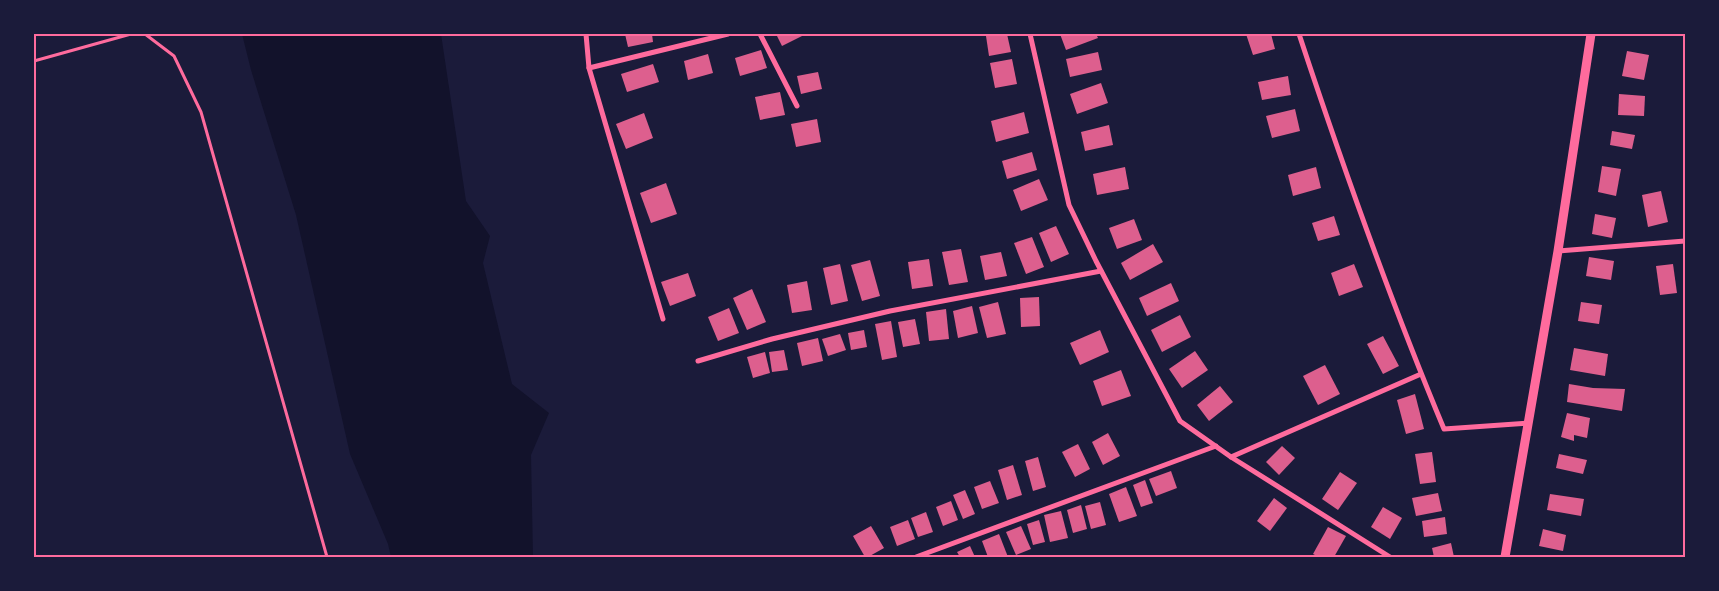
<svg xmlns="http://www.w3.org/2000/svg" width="1719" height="591" viewBox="0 0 1719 591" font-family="Arial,sans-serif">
<rect width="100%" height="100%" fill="#1b1b3a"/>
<polygon fill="#12122b" points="242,34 441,34 466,201 490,236 483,263 512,384 549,413 531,455 533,557 391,557 388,544 350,454 296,215 251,70"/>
<g fill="#dd5f8e">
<polygon points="625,34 652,34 653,42 628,47"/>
<polygon points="776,34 801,34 802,36 782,46"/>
<polygon points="999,34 1007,34 1011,52 989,56 986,36"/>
<polygon points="1060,34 1096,34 1098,38 1066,50"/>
<polygon points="1246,34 1271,34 1275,49 1253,55"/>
<polygon points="761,50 767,68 740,76 735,58"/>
<polygon points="1627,51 1649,55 1644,80 1622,76"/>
<polygon points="1098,52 1102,70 1070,77 1066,59"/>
<polygon points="708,54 713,73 688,80 684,61"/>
<polygon points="1012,59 1017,84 995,88 990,63"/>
<polygon points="653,64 659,82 627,92 621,74"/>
<polygon points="818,72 822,89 801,94 797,76"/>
<polygon points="1288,76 1291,95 1262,100 1258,82"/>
<polygon points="1101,83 1108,103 1077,114 1070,94"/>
<polygon points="780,92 785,115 760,120 755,97"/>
<polygon points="1619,94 1645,96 1644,116 1618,115"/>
<polygon points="1295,109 1300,131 1272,138 1266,116"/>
<polygon points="1024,112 1029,133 996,142 991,121"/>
<polygon points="644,113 653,138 626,149 616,124"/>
<polygon points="817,119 821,142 796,147 791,124"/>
<polygon points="1109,125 1113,145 1085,151 1081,132"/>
<polygon points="1612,131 1635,135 1632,149 1610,145"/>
<polygon points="1032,152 1037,170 1007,179 1002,161"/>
<polygon points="1602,166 1621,169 1616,196 1598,192"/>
<polygon points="1125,167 1129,189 1097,195 1093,174"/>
<polygon points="1316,167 1321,188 1293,196 1288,175"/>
<polygon points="1039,179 1048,200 1021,211 1013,190"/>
<polygon points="666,183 677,214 651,223 640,193"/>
<polygon points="1661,191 1668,222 1648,227 1642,195"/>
<polygon points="1595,214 1616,218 1612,238 1592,234"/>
<polygon points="1334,216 1340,235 1318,241 1312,223"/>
<polygon points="1134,219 1142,240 1117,249 1109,228"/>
<polygon points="1056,226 1069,254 1051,262 1039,233"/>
<polygon points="1032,237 1044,267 1026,274 1014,243"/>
<polygon points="1153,244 1163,262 1130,280 1121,263"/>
<polygon points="961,249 968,282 949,285 942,252"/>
<polygon points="1001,252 1007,276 985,280 980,256"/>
<polygon points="1589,257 1614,261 1611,280 1586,276"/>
<polygon points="929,259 933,286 912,289 908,262"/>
<polygon points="870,260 880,296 862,301 851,265"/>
<polygon points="840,264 848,301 831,305 823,268"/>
<polygon points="1354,264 1363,287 1339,296 1331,273"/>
<polygon points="1673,264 1677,293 1660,295 1656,266"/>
<polygon points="688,273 696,296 670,306 661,282"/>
<polygon points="807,281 812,310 792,313 787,285"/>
<polygon points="1171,283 1179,301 1147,316 1139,298"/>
<polygon points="752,289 766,322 747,330 733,298"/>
<polygon points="1039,297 1040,326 1021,327 1020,298"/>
<polygon points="998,302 1006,334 987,338 979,307"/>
<polygon points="1581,302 1602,305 1599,324 1578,321"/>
<polygon points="972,306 978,333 958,338 953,311"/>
<polygon points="729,308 739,333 718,341 708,317"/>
<polygon points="946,309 949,339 929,341 926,312"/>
<polygon points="1180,315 1191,337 1162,352 1151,330"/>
<polygon points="915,319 920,344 903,347 898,322"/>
<polygon points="891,321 897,357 882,360 875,324"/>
<polygon points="864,330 867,347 851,350 848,333"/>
<polygon points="1100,330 1109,352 1080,365 1070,343"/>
<polygon points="840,334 846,350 828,356 822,339"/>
<polygon points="1383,336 1399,366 1383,374 1367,344"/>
<polygon points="818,338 823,361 802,366 797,343"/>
<polygon points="1574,348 1608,354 1605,376 1570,370"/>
<polygon points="784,350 788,370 772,372 769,352"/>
<polygon points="1195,351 1208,370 1182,388 1169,369"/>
<polygon points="765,352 770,373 753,378 747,357"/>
<polygon points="1325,365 1340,394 1318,405 1303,376"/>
<polygon points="1121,370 1131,396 1102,406 1093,381"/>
<polygon points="1569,384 1593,388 1625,389 1622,411 1567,402"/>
<polygon points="1220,386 1233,402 1209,421 1197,405"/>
<polygon points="1415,394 1424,429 1406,434 1397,400"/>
<polygon points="1567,413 1590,418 1587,438 1574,435 1574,441 1561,437"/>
<polygon points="1108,433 1120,456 1103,465 1092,442"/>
<polygon points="1078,444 1090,469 1075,477 1062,452"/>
<polygon points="1282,446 1295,458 1279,475 1266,462"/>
<polygon points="1432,452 1436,482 1420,484 1415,454"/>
<polygon points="1559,454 1587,460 1583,474 1556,468"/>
<polygon points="1038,457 1046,487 1033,491 1025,461"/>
<polygon points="1013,465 1022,495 1007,500 998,470"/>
<polygon points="1171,471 1177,488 1156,496 1149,479"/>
<polygon points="1340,472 1357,483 1338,510 1322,499"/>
<polygon points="1145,480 1153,503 1141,507 1133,485"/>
<polygon points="990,481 999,503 982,509 974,487"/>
<polygon points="1126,487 1137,516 1119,522 1109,494"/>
<polygon points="965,490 975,514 963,519 953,495"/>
<polygon points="1438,493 1442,511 1416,516 1412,498"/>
<polygon points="1550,494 1584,499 1581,516 1547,510"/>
<polygon points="1274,498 1287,508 1270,531 1257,521"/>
<polygon points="951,501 958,520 943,526 936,507"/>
<polygon points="1100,502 1106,525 1091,529 1085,506"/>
<polygon points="1081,505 1087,529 1073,533 1067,510"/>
<polygon points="1383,507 1402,518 1390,539 1371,527"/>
<polygon points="1061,511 1068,538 1050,542 1044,515"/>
<polygon points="926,512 933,532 918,537 911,518"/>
<polygon points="1445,517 1447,534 1424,537 1422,521"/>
<polygon points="908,520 915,539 897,546 890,527"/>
<polygon points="1039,520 1045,542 1033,545 1027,524"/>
<polygon points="871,526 884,548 868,557 865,557 853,536"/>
<polygon points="1021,526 1031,549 1016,555 1006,532"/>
<polygon points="1328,527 1346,536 1334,557 1319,557 1313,554"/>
<polygon points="1543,529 1566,535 1563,551 1539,546"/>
<polygon points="999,534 1008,557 988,557 982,541"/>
<polygon points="1451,543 1454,557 1434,557 1432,548"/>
<polygon points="970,546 975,557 960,557 957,552"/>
</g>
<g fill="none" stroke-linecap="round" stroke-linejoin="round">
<g stroke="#ff6b9d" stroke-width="3">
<polyline points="145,34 174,56 201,112 327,557"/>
<polyline points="34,61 131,34"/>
</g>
<g stroke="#ff6b9d" stroke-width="5">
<polyline points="586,34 589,68 663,319"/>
<polyline points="760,34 797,106"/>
<polyline points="1030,34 1069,205 1096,261 1180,421 1231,457 1390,557"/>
<path d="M1299,34c44,133 91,266 145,395l84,-6"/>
<polyline points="589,68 728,34"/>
<polyline points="1558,251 1685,241"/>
<polyline points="698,361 772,339 890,311 1101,271"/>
<polyline points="1231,457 1421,374"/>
<polyline points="916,557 1216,446"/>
</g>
<polyline stroke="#ff6b9d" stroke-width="9" points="1505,557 1558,251 1591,34"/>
</g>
<rect width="1719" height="591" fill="none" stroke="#1b1b3a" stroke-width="70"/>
<rect x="35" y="35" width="1649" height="521" fill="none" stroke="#ff6b9d" stroke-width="2"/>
</svg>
